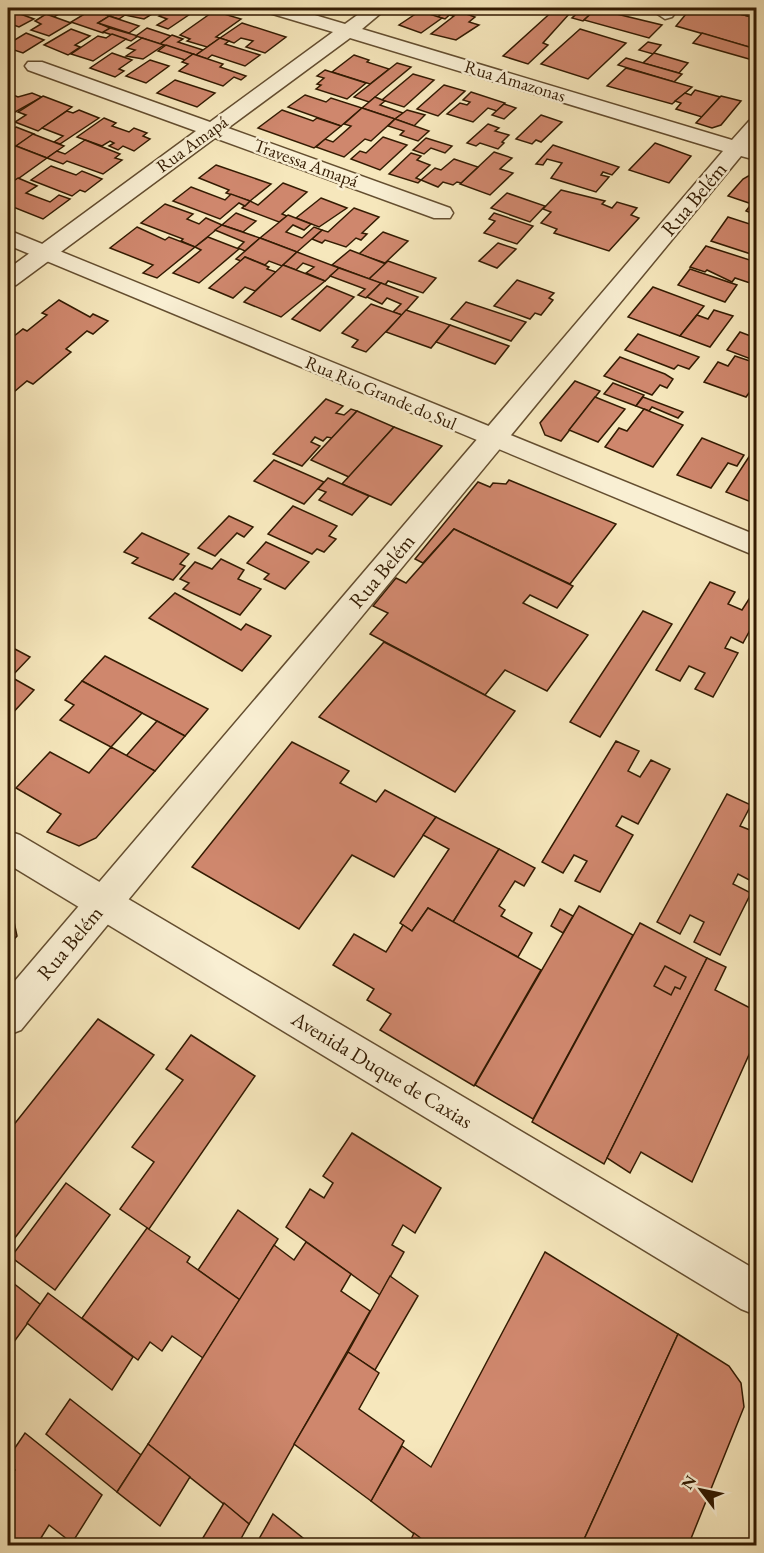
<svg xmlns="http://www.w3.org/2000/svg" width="764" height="1553" viewBox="0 0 764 1553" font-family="'EB Garamond',serif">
<rect width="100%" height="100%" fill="#f6e7bc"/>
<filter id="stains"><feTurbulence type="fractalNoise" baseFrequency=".00333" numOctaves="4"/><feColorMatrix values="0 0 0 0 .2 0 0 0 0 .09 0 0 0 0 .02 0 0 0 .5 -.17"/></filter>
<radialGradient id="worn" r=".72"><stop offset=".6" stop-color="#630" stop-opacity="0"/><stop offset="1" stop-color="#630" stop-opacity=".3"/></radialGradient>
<g fill="#cf876d" stroke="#331b02" stroke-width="1.5">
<polygon points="8,8 22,8 15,12 34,19 19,27 8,23"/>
<polygon points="27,8 62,8 67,9 54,17"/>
<polygon points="122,8 127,10 130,8 162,8 144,19 125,15 119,19 109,16"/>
<polygon points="172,8 199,8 168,29 157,25 167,19 159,16"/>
<polygon points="421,8 447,8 455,10 445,19 438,17 441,14"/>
<polygon points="556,8 571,12 543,43 548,45 528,64 503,56"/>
<polygon points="583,8 596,9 583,21 572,18"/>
<polygon points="591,8 621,8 629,9 623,15"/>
<polygon points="691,8 715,8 756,18 756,49 676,26"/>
<polygon points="715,8 756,8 756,18"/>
<polygon points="596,9 662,25 649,38 584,20"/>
<polygon points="91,10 110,16 98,23 110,28 103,33 71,22"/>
<polygon points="455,10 475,17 469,22 479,25 456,40 431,34 454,16 449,15"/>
<polygon points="214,11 241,19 216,37 220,38 207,47 187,41 190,39 180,35"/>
<polygon points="420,11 442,18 421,33 399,25"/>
<polygon points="46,14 71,23 49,36 31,30 41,24 35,21"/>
<polygon points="109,16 139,26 129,33 98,23"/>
<polygon points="242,23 286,37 265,53 246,47 253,41 241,38 234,43 220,38"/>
<polygon points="110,28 138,36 131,41 103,32"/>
<polygon points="147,28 171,36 160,44 136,36"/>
<polygon points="71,29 90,36 75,45 80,47 68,55 44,45"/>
<polygon points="580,29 626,43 588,79 541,64"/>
<polygon points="26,33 44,40 23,53 8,48 8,44"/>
<polygon points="702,33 756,49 756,61 693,43"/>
<polygon points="112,34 126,39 93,61 71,54 98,36 106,38"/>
<polygon points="172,35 183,39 178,42 203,50 196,55 160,44"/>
<polygon points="142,38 164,45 143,59 126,56 135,50 127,48"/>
<polygon points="220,38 229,41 225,44 260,55 245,66 212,55 207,59 196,55"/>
<polygon points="648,42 661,45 653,54 639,50"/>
<polygon points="166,45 193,54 185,60 158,51"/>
<polygon points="112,53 132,60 119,69 124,71 115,77 90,68"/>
<polygon points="654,53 688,63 679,73 643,63"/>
<polygon points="193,54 223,64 220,67 246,76 241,80 234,77 223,86 179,71 188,64 182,62"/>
<polygon points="354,55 369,60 367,62 389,69 370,84 332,72"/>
<polygon points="626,58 682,74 674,82 618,65"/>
<polygon points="150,60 169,66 146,83 126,76"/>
<polygon points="397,63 411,67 369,102 354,97"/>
<polygon points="626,68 692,87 672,104 607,86"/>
<polygon points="325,70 366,83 347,99 316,89 321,85 317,84 324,78 317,76"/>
<polygon points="413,74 434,80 404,107 382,100"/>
<polygon points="175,80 215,93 197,107 157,93"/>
<polygon points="444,85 465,91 438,116 417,109"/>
<polygon points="695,90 720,97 702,117 676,109 681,103 675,101 685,93 691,95"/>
<polygon points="471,92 505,103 497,111 488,108 473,122 447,114 460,103 467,105 470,102 463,100"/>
<polygon points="8,93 18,97 32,93 42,97 8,116"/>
<polygon points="305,95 326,102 331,98 362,108 341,126 288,107"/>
<polygon points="43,96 72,107 38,131 15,122 26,115 18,112"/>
<polygon points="721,96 741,101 721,125 712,128 696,123"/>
<polygon points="375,97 385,101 380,105 403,113 395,119 362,108"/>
<polygon points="504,104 516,108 504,119 492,115"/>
<polygon points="362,108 395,119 371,141 365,139 344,157 316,147 325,139 333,142 351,126 344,124"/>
<polygon points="79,110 99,118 60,144 54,142 63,136 42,128 67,111 73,113"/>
<polygon points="282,110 313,121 317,118 341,126 314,148 258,128"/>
<polygon points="407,110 425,115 414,126 395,119"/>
<polygon points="541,115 562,122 541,142 536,140 532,144 516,139"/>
<polygon points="104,118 116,123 112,126 129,132 134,128 147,133 143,136 150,139 134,151 123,146 118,150 109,146 114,143 110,141 102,146 77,137"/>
<polygon points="395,119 429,131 418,141 400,135 404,131 388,126"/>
<polygon points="488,124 499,128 495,131 509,135 502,142 504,143 498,149 480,143 476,146 467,143"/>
<polygon points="16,127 34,134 16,146 8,143 8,133"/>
<polygon points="33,134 64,146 47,158 16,146"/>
<polygon points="383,137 407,145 380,170 351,159 360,151 366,153"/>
<polygon points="426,138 452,146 445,153 431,148 424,154 413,150"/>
<polygon points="85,140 120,154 115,158 122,160 103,174 67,161 63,164 47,158 57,151 65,154"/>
<polygon points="655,143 691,156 669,183 629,170"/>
<polygon points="553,145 619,167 612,175 603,172 601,175 609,177 596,192 551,178 562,163 547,159 543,165 536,164"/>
<polygon points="16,146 47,158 8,186 8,152"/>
<polygon points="494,152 512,158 500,169 513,173 490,195 460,184"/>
<polygon points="411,153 421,156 417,160 430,165 416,178 421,180 418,183 389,174"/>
<polygon points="454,159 478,167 461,183 457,182 453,185 443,182 438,187 421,180 435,168 441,170"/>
<polygon points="216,165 271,184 250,201 226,193 229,190 199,178"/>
<polygon points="51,166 76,175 82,171 102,179 85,192 80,190 72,196 31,180"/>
<polygon points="750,175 756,177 756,198 752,204 728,196 743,179"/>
<polygon points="18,178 37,186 26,193 50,202 59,195 70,199 43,219 8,205 8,192 12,189 8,185"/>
<polygon points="283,183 307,192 282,214 287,216 279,222 242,208 250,201 258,205"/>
<polygon points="191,187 225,200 231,194 250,201 245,206 239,203 220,219 173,201"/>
<polygon points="561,190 605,201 602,204 612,208 617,202 637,208 631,215 639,218 609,251 554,233 557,229 541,223 551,212 543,209"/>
<polygon points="507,193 545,206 530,222 491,208"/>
<polygon points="321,198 347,208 319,227 296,218"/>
<polygon points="756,198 756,215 746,211"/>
<polygon points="165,204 193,214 187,219 199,224 206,218 222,225 195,247 181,241 183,239 141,223"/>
<polygon points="354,208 379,217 362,233 367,234 361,240 356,238 346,247 325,240 322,243 312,239 322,230 328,232"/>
<polygon points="236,213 256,221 243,232 222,225"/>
<polygon points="494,213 533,226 517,244 484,233 495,221 489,219"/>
<polygon points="288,215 311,224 304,230 293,225 286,232 302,238 314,227 322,230 297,252 260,238"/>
<polygon points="728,217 756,226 756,251 754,255 711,241"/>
<polygon points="222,225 260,238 245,251 238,248 244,242 215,230"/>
<polygon points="137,227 165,240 169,237 195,247 157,278 143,273 153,265 110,248"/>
<polygon points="383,232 408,241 385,263 359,254"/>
<polygon points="208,237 239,249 199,283 173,273 201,250 195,247"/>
<polygon points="260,238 297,252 282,266 269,261 265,265 245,257 241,261 236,259"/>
<polygon points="498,243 516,249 497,268 479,261"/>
<polygon points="706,246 756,262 756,285 735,278 732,282 707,270 705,272 690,267"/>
<polygon points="350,250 386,264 369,279 332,265"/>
<polygon points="297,252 339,268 325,281 306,273 314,267 303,263 296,270 283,265"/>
<polygon points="245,257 269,267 267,269 276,272 255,291 245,287 233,298 209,288"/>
<polygon points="388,261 436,278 423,293 388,281 385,285 369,279"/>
<polygon points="283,265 325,281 281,317 244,302"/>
<polygon points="339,268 381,283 366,298 358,295 365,289 330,276"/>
<polygon points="690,269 737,285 725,302 678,285"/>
<polygon points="517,280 554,293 549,298 553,300 541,315 535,313 530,319 494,306"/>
<polygon points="381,283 418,297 402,315 393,312 401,304 387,298 382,304 367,297"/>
<polygon points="327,286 354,297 320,331 292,319"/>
<polygon points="653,287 704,306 680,336 628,317"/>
<polygon points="59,300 90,317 93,314 108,321 93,334 87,331 66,349 71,352 33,384 27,381 8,397 8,341 23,329 27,331 47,315 42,313"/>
<polygon points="466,302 526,322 511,341 451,319"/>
<polygon points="371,304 402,315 366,352 352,347 358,340 342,333"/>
<polygon points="406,310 450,325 431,348 386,332"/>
<polygon points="714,310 733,316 710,347 680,336 697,315 708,319"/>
<polygon points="450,325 509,346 495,364 436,342"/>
<polygon points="740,332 756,338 756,361 727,350"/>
<polygon points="638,334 699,357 689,369 678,365 674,369 625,350"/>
<polygon points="735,356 756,363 756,396 749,393 746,397 704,382 718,362 728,366"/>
<polygon points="620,357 665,374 673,379 667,388 660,385 652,395 604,376"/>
<polygon points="575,381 600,391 561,441 545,435 540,423"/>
<polygon points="613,383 644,395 636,406 604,394"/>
<polygon points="595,397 625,409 598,442 569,430"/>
<polygon points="643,397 683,412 678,418 652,407 649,411 636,406"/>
<polygon points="326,399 343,406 336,413 344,415 351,409 357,411 332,438 327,437 323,441 315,437 311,442 320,446 302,466 273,454"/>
<polygon points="644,409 683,425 653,467 605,447 619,428 627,431"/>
<polygon points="357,411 394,427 349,477 311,460"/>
<polygon points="394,427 442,446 391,505 342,484"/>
<polygon points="702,438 744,455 737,466 728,463 711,488 677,475"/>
<polygon points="756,446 756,504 726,492"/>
<polygon points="274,460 324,482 304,504 254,481"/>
<polygon points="328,478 369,496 352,515 319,500 326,492 318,489"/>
<polygon points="509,480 616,524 570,584 454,529 423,563 415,559 478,482 490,487 493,483 506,484"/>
<polygon points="293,506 337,526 329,536 336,539 324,552 317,549 312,554 268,534"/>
<polygon points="229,516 253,527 244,537 237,533 215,556 198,548"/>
<polygon points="454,529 573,586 557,608 530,595 523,603 588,635 547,691 505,670 485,695 370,634 388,613 373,606 396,578 406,583"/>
<polygon points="142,533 189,554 180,564 185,566 173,580 132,563 138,558 124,552"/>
<polygon points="266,542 309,562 285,589 264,579 269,574 247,563"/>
<polygon points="221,559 244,570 238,579 261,589 240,615 183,589 189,583 180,579 195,562 212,569"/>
<polygon points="710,582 735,592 728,604 742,610 749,599 756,602 756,619 743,643 731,637 725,648 738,653 713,697 695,689 705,673 689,666 680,681 656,670"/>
<polygon points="175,593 241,630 246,624 271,636 242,671 149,618"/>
<polygon points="643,611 672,624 600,737 570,722"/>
<polygon points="384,642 515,711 455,792 319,717"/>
<polygon points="13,648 30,657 11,677 34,690 8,718 8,653"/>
<polygon points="105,656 208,709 185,736 82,681"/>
<polygon points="82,681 142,713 111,747 60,720 74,705 65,700"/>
<polygon points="157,721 185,736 155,771 126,756"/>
<polygon points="616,741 639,751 628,771 640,777 651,760 670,769 638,824 622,816 616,826 633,835 600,892 575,881 587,861 574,855 563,873 542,862"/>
<polygon points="292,742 349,771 340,783 376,802 385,790 436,817 394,877 352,855 299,929 192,867"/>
<polygon points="111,747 155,771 96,838 79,846 47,832 61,814 16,788 50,752 89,773"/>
<polygon points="727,794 751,805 740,826 755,832 756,829 756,881 755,883 738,874 733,884 751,893 720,955 694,942 704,922 690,915 680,934 657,922"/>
<polygon points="436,817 499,849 453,922 428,908 412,931 400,923 449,849 423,835"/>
<polygon points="499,849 535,868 524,886 515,881 499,906 505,910 501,916 532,933 518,957 453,922"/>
<polygon points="579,906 633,935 533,1119 475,1085"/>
<polygon points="428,908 541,970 474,1086 380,1030 391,1014 367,1000 374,989 333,965 354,934 386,952 403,925 412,931"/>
<polygon points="560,909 573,916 563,933 551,926"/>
<polygon points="8,913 13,917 17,936 8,946"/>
<polygon points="640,923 707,958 604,1164 532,1122"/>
<polygon points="707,958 726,967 715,990 756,1011 756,1039 692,1182 641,1152 630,1173 607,1158"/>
<polygon points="665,966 686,977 680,989 675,987 671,995 654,986"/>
<polygon points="98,1019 154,1055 8,1247 8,1132"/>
<polygon points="191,1035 255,1076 149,1229 120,1209 154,1162 132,1147 183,1080 166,1069"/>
<polygon points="352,1133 441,1188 415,1233 403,1225 392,1245 404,1252 380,1295 286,1227 310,1189 324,1198 333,1183 323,1176"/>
<polygon points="66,1183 110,1215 55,1290 11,1257"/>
<polygon points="238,1210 278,1239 240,1300 198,1270"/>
<polygon points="147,1228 190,1257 187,1262 240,1300 203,1358 172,1336 162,1351 150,1342 138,1360 82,1318"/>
<polygon points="306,1242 351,1274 341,1291 370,1311 249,1524 148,1444 274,1245 294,1260"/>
<polygon points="545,1252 678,1334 581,1546 430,1546 371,1501 402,1446 431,1467"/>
<polygon points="390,1276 418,1296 375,1370 348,1352"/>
<polygon points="8,1279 41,1305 8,1350"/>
<polygon points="48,1293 133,1357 112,1390 27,1323"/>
<polygon points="678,1334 729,1366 741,1383 744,1407 688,1546 581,1546"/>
<polygon points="348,1352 379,1373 359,1409 404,1441 371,1501 294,1444"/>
<polygon points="70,1399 141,1455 117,1492 46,1434"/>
<polygon points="25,1433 102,1495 72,1543 49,1525 36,1546 8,1546 8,1481 15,1470 8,1464 8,1458"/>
<polygon points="148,1444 190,1477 160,1526 117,1492"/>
<polygon points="224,1503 249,1524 237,1546 198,1546"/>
<polygon points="273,1514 313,1546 255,1546"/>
<polygon points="414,1533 431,1546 408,1546"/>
</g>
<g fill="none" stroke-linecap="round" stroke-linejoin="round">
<defs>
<g id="minor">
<polygon points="264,8 291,8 345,24 367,8 387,8 362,29 732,140 749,121 756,119 756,138 750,145 756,147 756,160 741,156 21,1030 8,1035 8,989 723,151 350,38 228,128 450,208 453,213 450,218 434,218 215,138 16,285 8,287 8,269 196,131 28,70 25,66 28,62 42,62 210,122 333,32 266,12"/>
<polygon points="660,8 679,8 672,17 665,19 656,13"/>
</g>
<g id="tertiary">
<polygon points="8,230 756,535 756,556 8,245"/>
<polygon points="8,831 20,835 756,1270 756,1315 741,1309 8,864"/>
</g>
</defs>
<use href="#minor" stroke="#644e30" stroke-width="3"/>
<use href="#tertiary" stroke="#644e30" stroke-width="3"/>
<use href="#minor" fill="#f9efd3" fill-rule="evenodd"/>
<use href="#tertiary" fill="#f9efd3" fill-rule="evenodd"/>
</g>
<g text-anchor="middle" stroke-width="5" stroke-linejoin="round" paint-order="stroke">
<g font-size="18" fill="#331b02" stroke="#f9efd3">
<text transform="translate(515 81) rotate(17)" y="6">Rua Amazonas</text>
<text transform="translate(192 144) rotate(-36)" y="6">Rua Amapá</text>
<text transform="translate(306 163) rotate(20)" y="6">Travessa Amapá</text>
<text transform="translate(381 393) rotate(23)" y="6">Rua Rio Grande do Sul</text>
</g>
<g font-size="21" fill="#331b02" stroke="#f9efd3">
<text transform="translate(694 199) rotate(-50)" y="7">Rua Belém</text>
<text transform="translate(382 571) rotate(-50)" y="7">Rua Belém</text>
<text transform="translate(70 943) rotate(-50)" y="7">Rua Belém</text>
<text transform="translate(382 1070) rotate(31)" y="7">Avenida Duque de Caxias</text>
</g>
</g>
<rect width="764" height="1553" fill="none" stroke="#f6e7bc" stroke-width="30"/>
<rect x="9" y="9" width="746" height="1535" fill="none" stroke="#331b02" stroke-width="3"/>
<rect x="15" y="15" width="734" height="1523" fill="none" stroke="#331b02" stroke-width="1.5"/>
<g transform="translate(701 1490) rotate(302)" stroke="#f9efd3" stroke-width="4.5" paint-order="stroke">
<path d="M0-4.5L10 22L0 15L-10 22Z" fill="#331b02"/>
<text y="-9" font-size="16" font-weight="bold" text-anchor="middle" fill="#331b02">N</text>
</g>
<rect width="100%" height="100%" filter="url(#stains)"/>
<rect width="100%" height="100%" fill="url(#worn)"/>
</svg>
